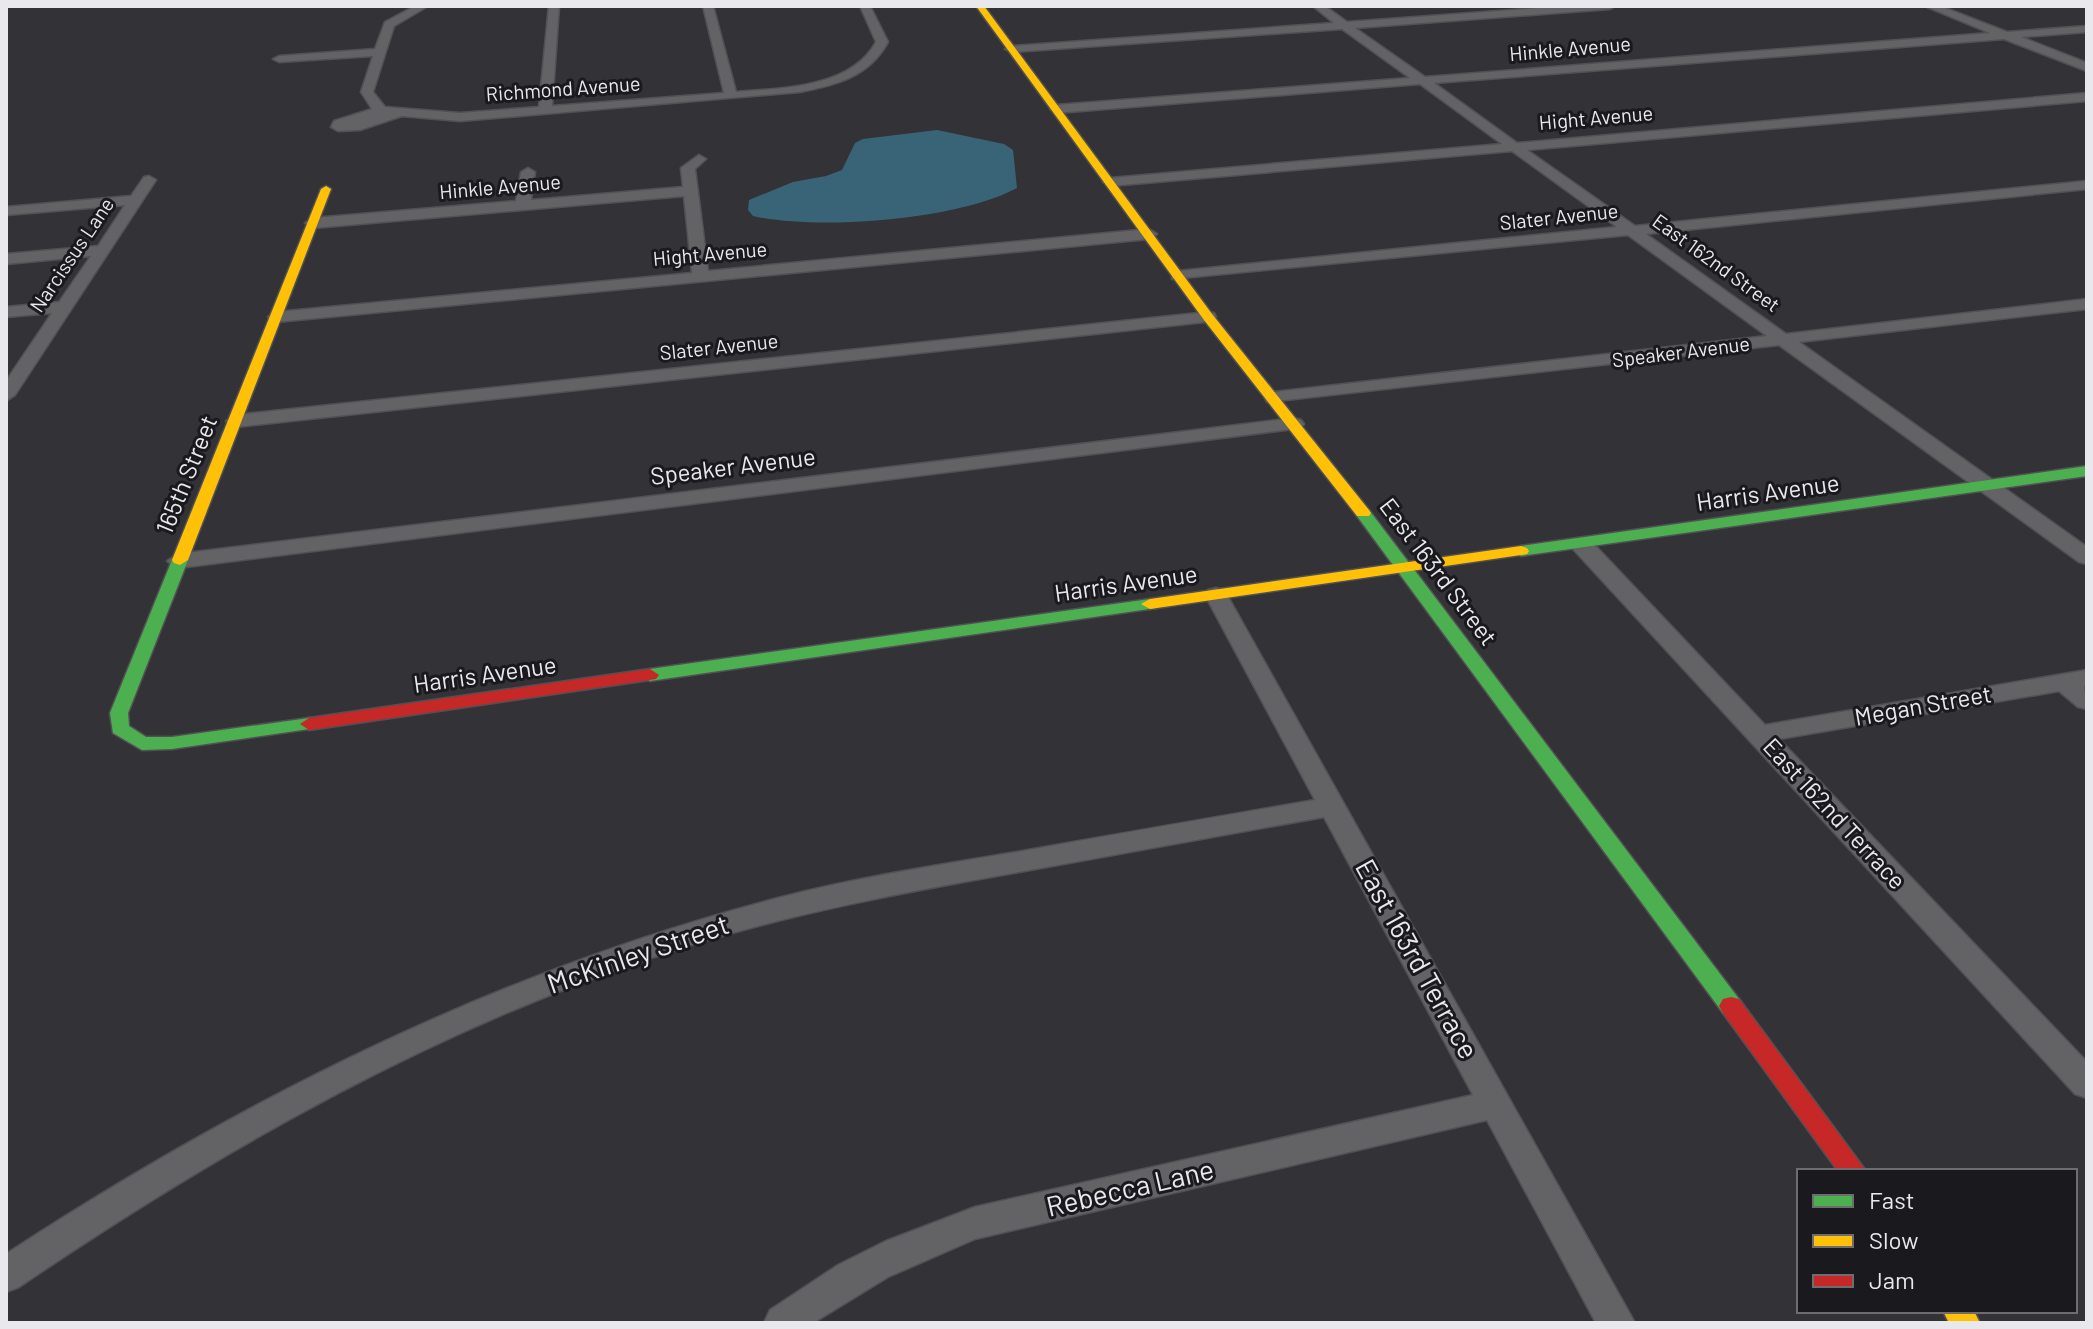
<svg xmlns="http://www.w3.org/2000/svg" width="2093" height="1329" viewBox="0 0 2093 1329" font-family="Barlow,sans-serif">
<rect width="100%" height="100%" fill="#333237"/>
<path fill="#396477" d="M937,130l67,14 9,6 4,38c-59,32 -199,43 -264,28l-5,-6 1,-10 44,-18 33,-6 16,-6 13,-27 8,-4z"/>
<g fill="none" stroke-linecap="round" stroke-linejoin="round">
<defs>
<g id="street">
<path d="M415,6h13l-34,20 -21,66 12,15 75,6 79,-6 10,-101h10l-7,100 172,-13 -21,-87h10l23,86c47,-4 115,-4 140,-50l-16,-36h10l18,36c-19,35 -52,43 -88,50l-340,29 -58,-5 -42,14 -22,1 -7,-4 3,-6 38,-12 -11,-17 12,-36 -94,6 -6,-3 6,-3 96,-7 10,-27z"/>
<polygon points="1313,6 1325,6 1347,22 1566,6 1615,6 1610,9 1355,28 1425,77 1990,33 1925,6 1940,6 2007,32 2087,26 2087,32 2021,37 2087,63 2087,71 2004,39 1434,83 1517,143 2087,93 2087,101 1527,150 1635,226 2087,181 2087,189 1646,234 1786,334 2087,299 2087,309 1799,342 2087,547 2087,564 2079,562 1779,345 1267,402 1265,398 1267,394 1274,392 1767,336 1628,235 1172,279 1172,273 1178,271 1617,227 1512,151 1110,186 1103,182 1110,178 1502,144 1420,84 1056,113 1050,109 1056,105 1410,78 1342,29 1011,52 1005,49 1011,46 1334,23"/>
<polygon points="699,155 706,159 695,169 708,271 1149,229 1157,234 1149,239 276,322 268,317 276,312 692,273 684,196 313,228 305,223 313,218 516,201 521,172 528,168 535,172 531,200 683,187 681,168"/>
<polygon points="149,176 156,180 15,395 6,401 6,381 52,313 6,317 6,307 59,302 91,256 6,264 6,254 98,246 125,205 6,215 6,207 131,196 144,177"/>
<polygon points="1208,312 1214,313 1216,317 1214,321 236,427 226,421 236,415"/>
<polygon points="1294,418 1301,420 1304,424 1301,428 178,568 167,561 178,554"/>
<polygon points="1581,538 1589,539 1765,725 2087,670 2087,686 2084,686 2087,709 2078,707 2059,691 1779,739 2087,1062 2087,1098 2075,1094 1573,549 1570,544 1573,539"/>
<path d="M1216,588l8,2 3,5 408,728h-39l-109,-203 -512,119 -87,38 -75,46h-49l6,-13 68,-45 48,-24 89,-34 498,-112 -149,-278c-102,18 -204,37 -305,55 -114,20 -227,41 -337,76 -239,75 -457,199 -663,339l-13,5v-38c240,-157 497,-285 776,-357 77,-20 156,-32 235,-45 99,-18 198,-35 298,-52l-110,-205 3,-5z"/>
</g>
<g id="fast">
<polygon points="2087,466 2087,476 1521,556 1513,551 1521,546"/>
<polygon points="1363,508 1369,510 1739,999 1743,1006 1739,1013 1731,1015 1723,1013 1357,516 1355,513"/>
<polygon points="180,555 188,560 128,713 129,726 146,737 172,737 309,718 316,720 318,724 316,728 172,749 142,750 113,733 110,713 172,560"/>
<polygon points="1150,599 1159,604 1156,608 650,681 641,675 650,669"/>
</g>
<g id="slow">
<polygon points="976,6 984,6 1212,314 1369,510 1371,513 1369,516 1357,516 1204,320"/>
<polygon points="326,186 331,189 188,560 180,565 174,563 172,560 321,189"/>
<polygon points="1521,546 1527,548 1529,551 1527,554 1150,609 1141,604 1150,599"/>
<polygon points="1943,1311 1974,1311 1980,1323 1949,1323"/>
</g>
<g id="jam">
<polygon points="650,669 659,675 656,679 309,730 300,724 309,718"/>
<polygon points="1731,997 1739,999 1866,1171 1838,1171 1723,1013 1719,1006 1723,999"/>
</g>
</defs>
<use href="#street" stroke="#515054" stroke-width="3"/>
<use href="#fast" stroke="#515054" stroke-width="3"/>
<use href="#slow" stroke="#515054" stroke-width="3"/>
<use href="#jam" stroke="#515054" stroke-width="3"/>
<use href="#street" fill="#636265" fill-rule="evenodd"/>
<use href="#fast" fill="#4caf50" fill-rule="evenodd"/>
<use href="#slow" fill="#ffc107" fill-rule="evenodd"/>
<use href="#jam" fill="#c62828" fill-rule="evenodd"/>
</g>
<g text-anchor="middle" stroke-width="6" stroke-linejoin="round" paint-order="stroke">
<g font-size="20" fill="#e9e8ec" stroke="#1a191d">
<text transform="translate(1570 49) rotate(-5)" y="7">Hinkle Avenue</text>
<text transform="translate(563 89) rotate(-4)" y="7">Richmond Avenue</text>
<text transform="translate(1596 118) rotate(-5)" y="7">Hight Avenue</text>
<text transform="translate(500 187) rotate(-5)" y="7">Hinkle Avenue</text>
<text transform="translate(1559 217) rotate(-6)" y="7">Slater Avenue</text>
<text transform="translate(710 254) rotate(-5)" y="7">Hight Avenue</text>
<text transform="translate(72 255) rotate(-56)" y="7">Narcissus Lane</text>
<text transform="translate(1716 263) rotate(36)" y="7">East 162nd Street</text>
<text transform="translate(719 347) rotate(-6)" y="7">Slater Avenue</text>
<text transform="translate(1681 352) rotate(-7)" y="7">Speaker Avenue</text>
</g>
<g font-size="24" fill="#e9e8ec" stroke="#1a191d">
<text transform="translate(733 467) rotate(-7)" y="8">Speaker Avenue</text>
<text transform="translate(187 475) rotate(-68)" y="8">165th Street</text>
<text transform="translate(1768 493) rotate(-8)" y="8">Harris Avenue</text>
<text transform="translate(1438 572) rotate(53)" y="8">East 163rd Street</text>
<text transform="translate(1126 584) rotate(-8)" y="8">Harris Avenue</text>
<text transform="translate(485 675) rotate(-8)" y="8">Harris Avenue</text>
<text transform="translate(1923 706) rotate(-10)" y="8">Megan Street</text>
<text transform="translate(1834 814) rotate(47)" y="8">East 162nd Terrace</text>
</g>
<g font-size="28" fill="#e9e8ec" stroke="#1a191d">
<text transform="translate(638 954) rotate(-19)" y="10">McKinley Street</text>
<text transform="translate(1417 959) rotate(61)" y="10">East 163rd Terrace</text>
<text transform="translate(1130 1188) rotate(-13)" y="10">Rebecca Lane</text>
</g>
</g>
<rect width="2093" height="1329" fill="none" stroke="#e9e8ec" stroke-width="16"/>
<rect x="1797" y="1169" width="280" height="144" fill="#1a191d" stroke="#6d6c70" stroke-width="2"/>
<rect x="1813" y="1195" width="40" height="12" fill="#4caf50" stroke="#6d6c70" stroke-width="2"/>
<text x="1869" y="1209" font-size="24" fill="#e9e8ec">Fast</text>
<rect x="1813" y="1235" width="40" height="12" fill="#ffc107" stroke="#6d6c70" stroke-width="2"/>
<text x="1869" y="1249" font-size="24" fill="#e9e8ec">Slow</text>
<rect x="1813" y="1275" width="40" height="12" fill="#c62828" stroke="#6d6c70" stroke-width="2"/>
<text x="1869" y="1289" font-size="24" fill="#e9e8ec">Jam</text>
</svg>
